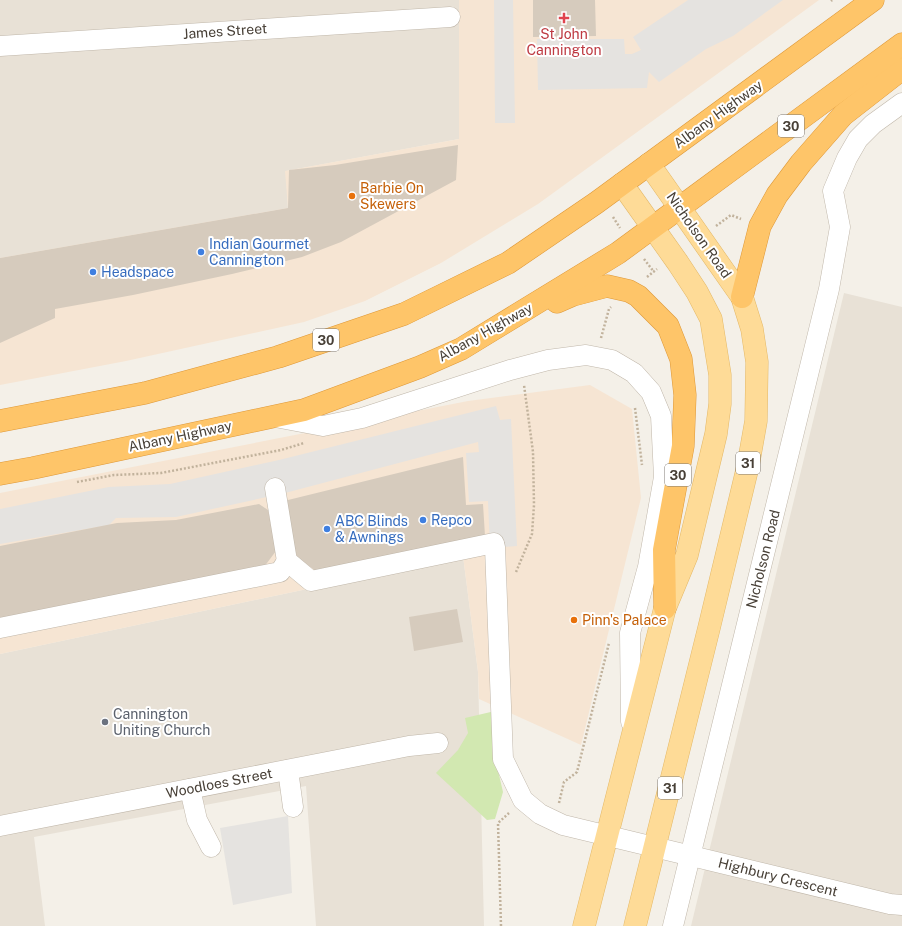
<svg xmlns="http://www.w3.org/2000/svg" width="902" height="926" viewBox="0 0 902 926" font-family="'Public Sans',sans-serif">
<rect width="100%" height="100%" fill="#f4f0e8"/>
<g fill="#e8e1d6">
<polygon points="0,0 459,0 459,139 286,171 288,208 0,258"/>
<polygon points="844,293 902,307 902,926 691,926"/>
<polygon points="463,556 478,672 484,926 316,926 306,786 34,837 45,926 0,926 0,654"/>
</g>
<g fill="#f6e5d3">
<polygon points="459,0 819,0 538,204 441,263 365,301 304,322 126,361 0,385 0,258 288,208 285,171 459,139"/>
<polygon points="590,385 632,409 641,498 581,745 479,699 478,672 463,556 0,654 0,493 468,401"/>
</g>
<polygon fill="#d2e8b1" points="495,711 494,753 503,792 495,819 487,820 436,773 458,750 468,733 465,718"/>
<g fill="#e5e3e0">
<polygon points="494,0 513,0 515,123 495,123"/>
<polygon points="688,0 783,0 733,36 706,49 659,82 649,72 647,88 538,90 537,39 624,39 625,54 632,54 641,50 633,37"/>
<polygon points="496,406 500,420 511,419 517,546 490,548 488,501 469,502 466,453 479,452 478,442 285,493 176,517 116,518 109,525 0,544 0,509 109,487 170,484 279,460"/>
<polygon points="288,816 292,893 233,905 220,828"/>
</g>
<g fill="#d6cbbd">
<polygon points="533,0 595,0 596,36 533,37"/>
<polygon points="458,145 456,180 341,242 302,257 232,274 133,295 55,309 55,318 0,343 0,258 288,208 289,170 335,165"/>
<polygon points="463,457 466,505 483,504 485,536 316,571 297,557 284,501"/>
<polygon points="259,504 268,510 276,551 264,567 0,620 0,546 117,523 176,520"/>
<polygon points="457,609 463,642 414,651 409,617"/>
</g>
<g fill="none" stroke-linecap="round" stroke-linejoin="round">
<defs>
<g id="minor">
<polyline points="0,46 450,17"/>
<polyline points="275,417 323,426 362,418 510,370 548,360 586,355 612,360 634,373 651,392 661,416 664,477 648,567 630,633 631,722"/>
<polyline points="275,488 287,561 311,581 494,543"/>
<polyline points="495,547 503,759 523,800 540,814 563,825 890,904 902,905"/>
<polyline points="0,628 280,572 287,561"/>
<polyline points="288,770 293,807"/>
<polyline points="190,789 197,820 211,847"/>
<polyline points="0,826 409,746 438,743"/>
<polyline points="673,926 829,289 840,227 833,191 847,158 858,139 873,124 902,103"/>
</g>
<g id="major">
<polyline points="584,926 665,608 687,555 716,434 720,404 720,375 711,319 697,292 678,263 622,184"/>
<polyline points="635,926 709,628 748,466 756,421 757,362 752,329 742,297 649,164"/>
</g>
<g id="highway">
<polyline points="742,297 760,226 777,195 801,163 843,115 902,69"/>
<polyline points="557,302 573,295 607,286 629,291 638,296 668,326 681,359 685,395 683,446 664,550 665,608"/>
<polyline points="0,421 145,393 278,357 404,314 508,263 596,203 873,0"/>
<polyline points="0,474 33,468 304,410 420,367 461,349 618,253 902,44"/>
</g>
</defs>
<use href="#minor" stroke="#c0b7aa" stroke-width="21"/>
<use href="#major" stroke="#e4b866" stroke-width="23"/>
<use href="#highway" stroke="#de9838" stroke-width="23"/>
<g stroke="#c1b29c" stroke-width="2.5" stroke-dasharray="2 2" stroke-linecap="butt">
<polyline points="831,1 832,0"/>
<polyline points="613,217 620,228"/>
<polyline points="716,226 731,215 741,219"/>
<polyline points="644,259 654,272"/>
<polyline points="647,277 657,269"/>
<polyline points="601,338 609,309 611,307"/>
<polyline points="635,408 642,465"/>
<polyline points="77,482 114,475 161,473 281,450 304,443"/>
<polyline points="516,572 532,534 534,505 533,452 524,385"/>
<polyline points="559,803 564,782 577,772 609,643"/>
<polyline points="501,926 498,823 509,813"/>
</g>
<use href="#minor" stroke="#fff" stroke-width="20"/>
<use href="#major" stroke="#fedb97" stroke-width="22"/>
<use href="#highway" stroke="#fec569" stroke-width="22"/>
</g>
<path fill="#e0444e" stroke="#fff" stroke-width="1.5" d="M562 12h4v4h4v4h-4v4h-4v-4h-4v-4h4z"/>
<g fill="#e8710a" stroke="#fff" stroke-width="1.5">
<circle cx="352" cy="196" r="4"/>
<circle cx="574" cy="620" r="4"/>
</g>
<g fill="#3f7fe0" stroke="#fff" stroke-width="1.5">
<circle cx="201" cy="252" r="4"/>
<circle cx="93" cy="272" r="4"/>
<circle cx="423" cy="520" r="4"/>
<circle cx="327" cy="529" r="4"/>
</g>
<circle fill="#6b7280" stroke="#fff" stroke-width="1.5" cx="105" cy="722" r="4"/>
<g text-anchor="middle" stroke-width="4" stroke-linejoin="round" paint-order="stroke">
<g fill="#fff" stroke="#7f7973" stroke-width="1">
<rect x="778" y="115" width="26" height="22" rx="3"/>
<rect x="313" y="329" width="26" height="22" rx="3"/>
<rect x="736" y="452" width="24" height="22" rx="3"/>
<rect x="665" y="464" width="26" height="22" rx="3"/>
<rect x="658" y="777" width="24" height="22" rx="3"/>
</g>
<g font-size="13" font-weight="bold" fill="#484037">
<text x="791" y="131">30</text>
<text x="326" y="345">30</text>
<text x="748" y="468">31</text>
<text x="678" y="480">30</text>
<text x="670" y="793">31</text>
</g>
<g font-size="14" fill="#484037" stroke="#fff">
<text transform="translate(225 31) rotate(-4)" y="5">James Street</text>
<text transform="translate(718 114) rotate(-36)" y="5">Albany Highway</text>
<text transform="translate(699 235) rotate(55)" y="5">Nicholson Road</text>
<text transform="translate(485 332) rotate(-29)" y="5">Albany Highway</text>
<text transform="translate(180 436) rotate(-12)" y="5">Albany Highway</text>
<text transform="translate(763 559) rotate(-76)" y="5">Nicholson Road</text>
<text transform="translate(219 783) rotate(-11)" y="5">Woodloes Street</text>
<text transform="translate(778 877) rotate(14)" y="5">Highbury Crescent</text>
</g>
<g font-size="14" fill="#be3a42" stroke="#fff">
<text x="564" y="39">St John<tspan x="564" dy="16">Cannington</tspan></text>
</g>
<g font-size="14" fill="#c56008" stroke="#fff" text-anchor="start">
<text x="360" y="193">Barbie On<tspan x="360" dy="16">Skewers</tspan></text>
<text x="582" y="625">Pinn's Palace</text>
</g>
<g font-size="14" fill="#366cbe" stroke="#fff" text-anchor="start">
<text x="209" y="249">Indian Gourmet<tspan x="209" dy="16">Cannington</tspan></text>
<text x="101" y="277">Headspace</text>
<text x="431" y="525">Repco</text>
<text x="335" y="526">ABC Blinds<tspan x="335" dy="16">&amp; Awnings</tspan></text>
</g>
<g font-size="14" fill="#5b616d" stroke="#fff" text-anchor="start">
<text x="113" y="719">Cannington<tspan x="113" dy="16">Uniting Church</tspan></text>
</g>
</g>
</svg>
